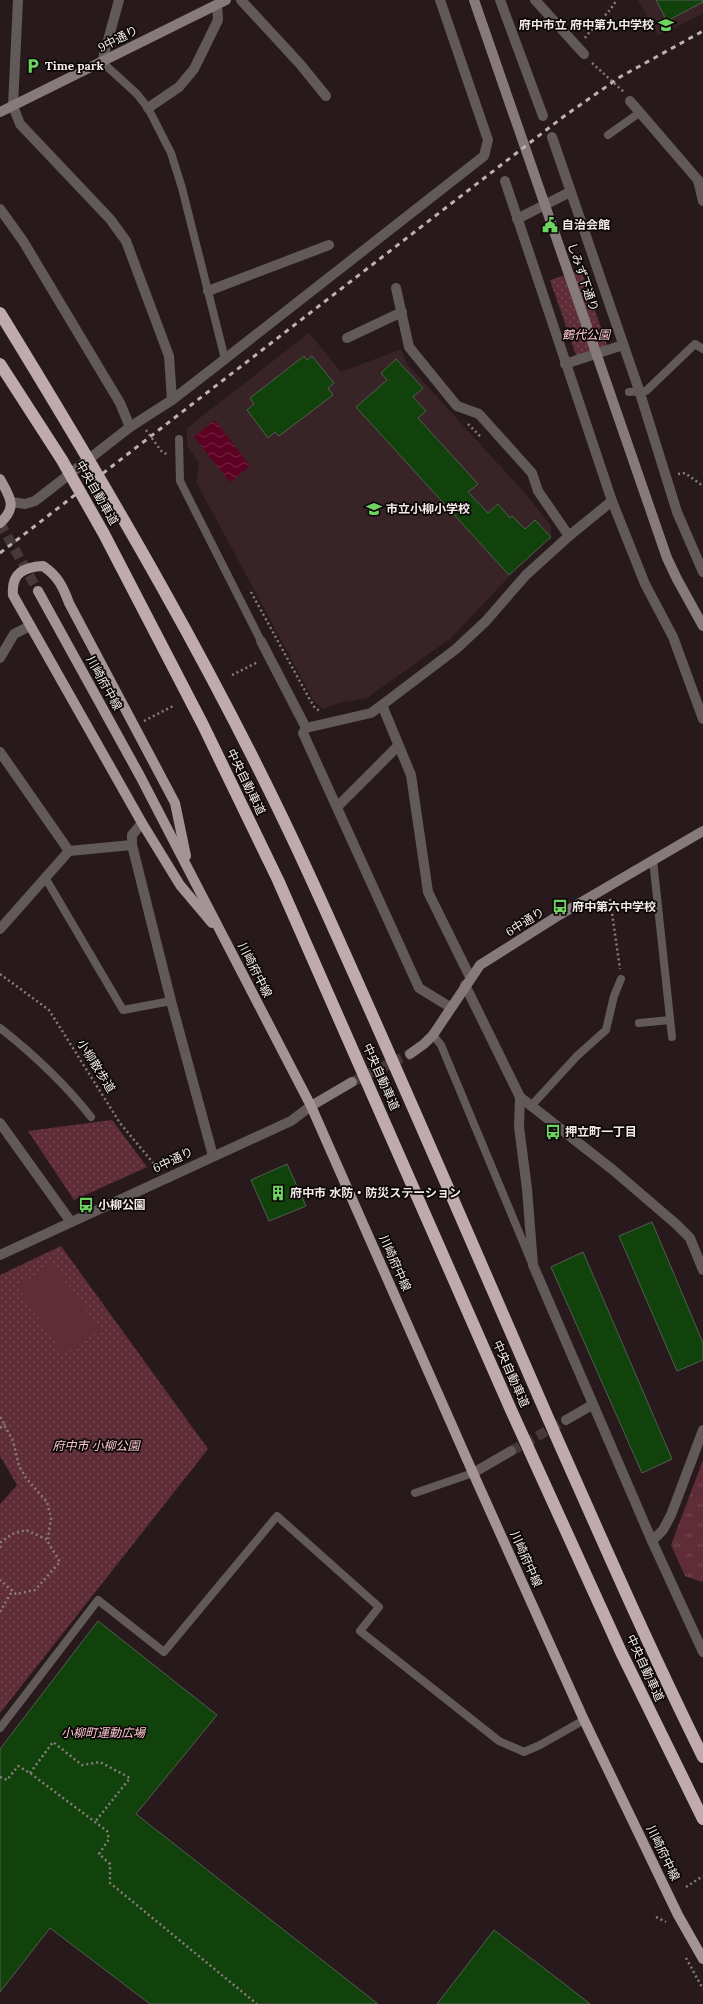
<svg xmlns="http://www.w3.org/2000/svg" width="703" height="2004" viewBox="0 0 703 2004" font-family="Lora,'Noto Sans JP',serif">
<defs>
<pattern id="grass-tufts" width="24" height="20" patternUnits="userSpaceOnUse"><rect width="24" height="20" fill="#5f2d37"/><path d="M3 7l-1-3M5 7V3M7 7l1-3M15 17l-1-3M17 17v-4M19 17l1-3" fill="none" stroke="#764b54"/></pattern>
<pattern id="park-dots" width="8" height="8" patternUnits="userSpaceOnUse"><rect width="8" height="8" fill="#5f2d37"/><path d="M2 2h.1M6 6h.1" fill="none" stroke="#764b54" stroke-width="1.8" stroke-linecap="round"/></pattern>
<pattern id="water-waves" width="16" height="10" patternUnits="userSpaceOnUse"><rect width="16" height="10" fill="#5e0223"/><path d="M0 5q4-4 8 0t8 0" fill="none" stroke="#762743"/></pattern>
</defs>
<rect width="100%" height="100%" fill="#281a1c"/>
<g fill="#382326">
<polygon points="638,0 703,0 703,14 658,35"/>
<polygon points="309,333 341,372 401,349 407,364 524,492 551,526 551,537 518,567 451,638 367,698 339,703 323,709 314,701 196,482 199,463 187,446 187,428"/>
</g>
<polygon fill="url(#grass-tufts)" points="703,1460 703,1580 702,1582 685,1576 671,1545"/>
<g fill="url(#park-dots)">
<polygon points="581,270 609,351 578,361 550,280"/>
<polygon points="112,1120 147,1167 74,1200 28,1131"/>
<polygon points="61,1246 208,1449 0,1713 0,1504 17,1485 0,1456 0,1275"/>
</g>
<polygon fill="#5f2d37" points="53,1264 100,1330 63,1354 17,1287"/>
<polygon fill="url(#water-waves)" points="215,420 250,466 230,482 194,437"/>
<g fill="#11420c" stroke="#535d52">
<polygon points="656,0 703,0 703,2 667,21"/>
<polygon points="304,356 307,360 312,356 334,383 328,388 333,395 279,436 275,432 268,438 247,410 254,404 250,398"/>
<polygon points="396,359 423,388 413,397 426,411 418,418 478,484 468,492 488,513 498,504 510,518 512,516 525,529 535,520 551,537 509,575 356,407 387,380 381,373"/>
<polygon points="287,1164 306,1206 269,1221 251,1180"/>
<polygon points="652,1222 703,1343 703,1360 677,1371 619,1236"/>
<polygon points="583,1252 672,1459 642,1473 551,1267"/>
<polygon points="98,1621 217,1715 136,1814 378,2004 150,2004 50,1928 0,1992 0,1749"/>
<polygon points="494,1930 571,1989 590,2004 437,2004"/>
</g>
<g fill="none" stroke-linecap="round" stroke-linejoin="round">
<polyline stroke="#46393b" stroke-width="10" stroke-dasharray="10 5" stroke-linecap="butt" points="511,1451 566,1420"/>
<polyline stroke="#46393b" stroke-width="10" stroke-dasharray="10 5" stroke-linecap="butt" points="352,1082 410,1054"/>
<polyline stroke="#46393b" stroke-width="10" stroke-dasharray="10 5" stroke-linecap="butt" points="0,523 38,591"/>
<g stroke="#887c7d" stroke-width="2.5" stroke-dasharray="2 3" stroke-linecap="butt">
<path d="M585,38c8,-12 28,-28 31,-38"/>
<polyline points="592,63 624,92"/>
<polyline points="468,424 482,438"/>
<polyline points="146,430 162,452 169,455"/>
<polyline points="678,474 685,473 703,486"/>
<polyline points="251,592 309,698 315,708 320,711"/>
<polyline points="232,675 258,662"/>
<polyline points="144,721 175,705"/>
<polyline points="610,899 620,969"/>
<polyline points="0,974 49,1010 120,1123 159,1170"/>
<polyline points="0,1417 13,1441 19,1466 26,1478 47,1502 51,1518 48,1539"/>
<polyline points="0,1428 5,1424"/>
<polyline points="0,1548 1,1542 12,1534 26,1530 46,1539 60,1562 35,1590 16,1594 0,1580"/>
<polyline points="0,1612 12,1591"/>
<polyline points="30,1773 53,1742 82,1765 100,1762 130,1778 95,1822"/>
<polyline points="0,1777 7,1780 18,1766 30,1773 107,1831 109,1839 99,1854 110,1864 110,1883 257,2004"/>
<polyline points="686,1887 703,1876"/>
<polyline points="656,1917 666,1922"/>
<polyline points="686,1958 703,1989"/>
</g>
<g stroke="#61595a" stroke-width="8">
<polyline points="102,62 137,94 148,108 171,153 182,188 225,359"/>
<polyline points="608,135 639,113"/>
<polyline points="629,392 646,391 695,344 703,349"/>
<polyline points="179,439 180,481 261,641"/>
<polyline points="653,860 672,1037"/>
<polyline points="46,879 123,1010 171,1001"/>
<polyline points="639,1023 670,1020"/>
<path d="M0,1028c33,26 65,56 91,89"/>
<polyline points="433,1035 441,1045 531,1261"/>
<polyline points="531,1106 577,1056 606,1030 614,996 621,979"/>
<polyline points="415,1493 473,1473"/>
<polyline points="0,1728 98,1600 164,1652 277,1516 379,1607 360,1631 499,1741 524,1752 540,1745 584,1720"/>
</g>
<g stroke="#61595a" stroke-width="10">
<polyline points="18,0 13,106 20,124 110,219 126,241 169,356 172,400"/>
<polyline points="241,0 300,64 326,96"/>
<polyline points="500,0 543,116"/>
<polyline points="535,0 584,54"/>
<polyline points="102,62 119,0"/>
<polyline points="630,101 698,180 703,201"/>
<polyline points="148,108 179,87 194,69 218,20 217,5"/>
<polyline points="552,137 639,390 677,512 703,572"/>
<polyline points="0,209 23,241 120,403 130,427"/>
<polyline points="517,219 570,192"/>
<polyline points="396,288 409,347 457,406 479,414 532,473 538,491 569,536"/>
<polyline points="208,291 329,245"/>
<polyline points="347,338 402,312"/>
<polyline points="565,364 623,345"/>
<polyline points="612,501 645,584 673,637 703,719"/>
<polyline points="11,502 25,504 35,501 130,427 172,400 225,359 484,156 488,140 440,0"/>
<polyline points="261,641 306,728 371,713 382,705 411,775 428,892 470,977"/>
<polyline points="0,658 14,634 30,626"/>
<polyline points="382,705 456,649 486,621 526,575 569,536 612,501 505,181"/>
<polyline points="306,728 303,733 419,988 450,1007"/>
<polyline points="0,752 69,851"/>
<polyline points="337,807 398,746"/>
<polyline points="142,823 132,835 132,845 171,1001 213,1156"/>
<polyline points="0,929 69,851 132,845"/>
<polyline points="465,985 520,1097 613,1170 676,1224 690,1238 703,1270"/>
<polyline points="520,1097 519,1127 527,1189 533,1265 652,1541 703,1652"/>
<polyline points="0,1123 71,1222"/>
<polyline points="0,1255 291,1121 311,1106"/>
<polyline points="566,1420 592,1405"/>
<polyline points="473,1473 511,1451"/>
<polyline points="652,1541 663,1530 671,1515 703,1430"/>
</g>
<g stroke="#867a7c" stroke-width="10">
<polyline points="474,0 667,558 677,579 703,626"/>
<polyline points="0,112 226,0"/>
<polyline points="410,1054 424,1044 433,1035 480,965 556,917 703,831"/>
<polyline points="311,1106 352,1082"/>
</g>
<g stroke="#a49496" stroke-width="10">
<path d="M0,479c10,18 18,28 0,44"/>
<polyline points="38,591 140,776 311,1106 473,1473 584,1720 678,1915 703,1959"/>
<path d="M186,856l-11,-53 -106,-200c-6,-16 -11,-27 -26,-37 -19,1 -32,7 -30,29l129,228 38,62 32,38"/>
</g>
<g stroke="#bfabae" stroke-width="12">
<path d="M0,313c111,181 219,365 308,559 85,186 165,374 247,562 48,108 95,216 148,323"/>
<polyline points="0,364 62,460 104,534 203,725 278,880 511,1410 621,1652 703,1819"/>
</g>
<polyline stroke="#bdb2b3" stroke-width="3" stroke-dasharray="5 5" stroke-linecap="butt" points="0,553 563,117 620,77 703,31"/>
</g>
<defs>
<symbol id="school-bare" viewBox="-9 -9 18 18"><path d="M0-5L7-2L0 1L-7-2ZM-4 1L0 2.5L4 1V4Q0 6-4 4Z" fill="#6dd361" stroke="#0c0707" stroke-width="2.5" paint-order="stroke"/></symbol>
<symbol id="parking-bare" viewBox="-9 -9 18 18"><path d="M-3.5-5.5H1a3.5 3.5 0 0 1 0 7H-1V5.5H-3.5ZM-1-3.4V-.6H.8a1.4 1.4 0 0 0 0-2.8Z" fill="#6dd361" stroke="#0c0707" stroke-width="2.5" paint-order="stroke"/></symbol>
<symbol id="civic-bare" viewBox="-9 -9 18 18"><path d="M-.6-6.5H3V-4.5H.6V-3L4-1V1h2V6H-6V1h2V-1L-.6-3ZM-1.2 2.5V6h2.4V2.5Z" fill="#6dd361" stroke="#0c0707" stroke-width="2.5" paint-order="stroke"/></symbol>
<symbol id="bus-bare" viewBox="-9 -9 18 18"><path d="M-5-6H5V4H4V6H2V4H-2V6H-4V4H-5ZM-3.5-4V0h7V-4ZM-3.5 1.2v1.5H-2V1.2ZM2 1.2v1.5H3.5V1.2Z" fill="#6dd361" stroke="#0c0707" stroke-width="2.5" paint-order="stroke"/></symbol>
<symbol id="building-bare" viewBox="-9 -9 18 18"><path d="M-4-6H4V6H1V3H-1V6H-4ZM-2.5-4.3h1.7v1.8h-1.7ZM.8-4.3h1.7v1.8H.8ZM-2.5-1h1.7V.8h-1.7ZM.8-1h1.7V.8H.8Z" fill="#6dd361" stroke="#0c0707" stroke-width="2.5" paint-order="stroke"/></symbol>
</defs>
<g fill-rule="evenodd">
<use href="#school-bare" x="655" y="14" width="22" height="22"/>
<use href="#parking-bare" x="22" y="55" width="22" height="22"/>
<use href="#civic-bare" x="539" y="214" width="22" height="22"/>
<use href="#school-bare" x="363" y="498" width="22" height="22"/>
<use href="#bus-bare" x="549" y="896" width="22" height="22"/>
<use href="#bus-bare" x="542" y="1121" width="22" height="22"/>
<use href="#building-bare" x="267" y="1182" width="22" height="22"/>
<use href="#bus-bare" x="75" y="1194" width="22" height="22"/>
</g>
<g text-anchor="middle" stroke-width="3.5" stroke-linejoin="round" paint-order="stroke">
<g font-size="12" font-weight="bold" fill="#f3e9ea" stroke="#0c0707" text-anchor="start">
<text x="654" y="29" text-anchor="end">府中市立 府中第九中学校</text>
<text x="45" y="70">Time park</text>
<text x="562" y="229">自治会館</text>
<text x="386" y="513">市立小柳小学校</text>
<text x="572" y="911">府中第六中学校</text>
<text x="565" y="1136">押立町一丁目</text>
<text x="290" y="1197">府中市 水防・防災ステーション</text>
<text x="98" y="1209">小柳公園</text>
</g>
<g font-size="12" fill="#f3e9ea" stroke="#0c0707">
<text transform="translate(118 39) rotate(-27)" y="4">9中通り</text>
<text transform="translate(583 277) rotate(71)" y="4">しみず下通り</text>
<text transform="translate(97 493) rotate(60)" y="4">中央自動車道</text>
<text transform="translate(104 683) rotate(61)" y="4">川崎府中線</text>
<text transform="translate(246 782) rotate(64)" y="4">中央自動車道</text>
<text transform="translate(525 922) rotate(-32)" y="4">6中通り</text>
<text transform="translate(255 970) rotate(63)" y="4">川崎府中線</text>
<text transform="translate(96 1066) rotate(58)" y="4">小柳散歩道</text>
<text transform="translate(381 1077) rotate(66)" y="4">中央自動車道</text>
<text transform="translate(173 1160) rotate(-25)" y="4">6中通り</text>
<text transform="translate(395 1263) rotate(66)" y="4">川崎府中線</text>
<text transform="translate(511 1374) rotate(66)" y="4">中央自動車道</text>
<text transform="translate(526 1559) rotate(66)" y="4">川崎府中線</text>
<text transform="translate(645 1668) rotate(65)" y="4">中央自動車道</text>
<text transform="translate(663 1853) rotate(64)" y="4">川崎府中線</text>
</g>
<g font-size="12" font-style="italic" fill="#fcc8cf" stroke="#0c0707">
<text x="586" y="339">鶴代公園</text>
<text x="96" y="1450">府中市 小柳公園</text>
<text x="103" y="1737">小柳町運動広場</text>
</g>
</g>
</svg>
